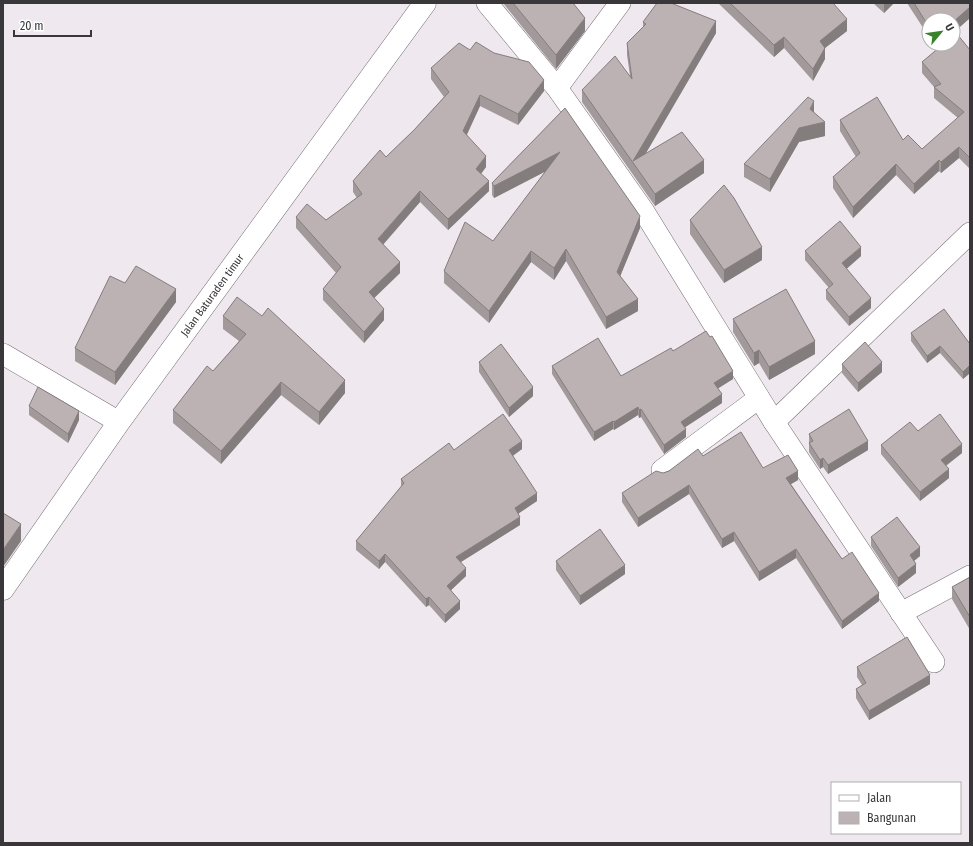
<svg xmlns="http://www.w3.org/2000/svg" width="973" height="846" viewBox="0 0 973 846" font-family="'Fira Sans Condensed',sans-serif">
<rect width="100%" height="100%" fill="#efe8ee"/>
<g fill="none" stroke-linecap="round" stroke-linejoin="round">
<defs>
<g id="minor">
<polyline points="487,3 557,88 643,210 774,422 934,662"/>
<polyline points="557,88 620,3"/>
<polyline points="3,354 119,422"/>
<polyline points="774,422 970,233"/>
<polyline points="662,470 759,398"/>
<polyline points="901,613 970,576"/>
</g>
<polyline id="primary" points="3,589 119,422 425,3"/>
</defs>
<use href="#minor" stroke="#756f75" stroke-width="22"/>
<use href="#primary" stroke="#756f75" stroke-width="23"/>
<use href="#minor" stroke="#fff" stroke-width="21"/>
<use href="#primary" stroke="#fff" stroke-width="22"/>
</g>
<g fill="#a2999b">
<polygon points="503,3 573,3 585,31 556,69"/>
<polygon points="718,3 833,3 847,31 825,48 825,59 813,81 784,48 774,57"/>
<polygon points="873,3 894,3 884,13"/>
<polygon points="907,3 970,3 970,18 955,31 970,50 970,169 959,158 941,173 939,171 914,194 896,175 853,218 833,188 833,177 856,157 840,131 840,120 903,140 922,149 958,118 934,98 934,87 922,73 922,62 937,50 933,44 953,44 929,20 929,37"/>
<polygon points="643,22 716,33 645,155 704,173 655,206 582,102 582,90 630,76 627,55 627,43 643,28"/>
<polygon points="470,50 544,91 518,125 480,106 467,135 486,167 481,174 489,191 448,230 420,202 383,245 400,273 374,298 384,320 364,343 323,300 323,289 336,273 296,228 296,217 326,220 357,198 353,192 353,181 386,157 414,130 444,97 431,79 431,68"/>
<polygon points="565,108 640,228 620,276 638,311 606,329 566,261 554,280 531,262 489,323 444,283 444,271 493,241 546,171 494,198 492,195 492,183"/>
<polygon points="814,113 825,136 799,142 770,192 744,177 744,164"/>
<polygon points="690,220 762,260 724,283 690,234"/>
<polygon points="805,251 861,256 846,269 871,308 849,326 826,299 826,290 829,288 805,260"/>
<polygon points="125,283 176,302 115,385 75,361 75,348"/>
<polygon points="223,316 345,393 319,425 281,395 221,464 173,423 173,410 213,371 239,341 223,329"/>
<polygon points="733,319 815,354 769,380 759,363 754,366 733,332"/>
<polygon points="911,333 970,344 970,373 963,379 940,353 927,363 911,341"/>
<polygon points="673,351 733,379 718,388 722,403 685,427 686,437 664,454 641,417 639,418 638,415 614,430 613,429 594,441 552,374 552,366 621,376"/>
<polygon points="479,362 533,396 509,417 479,372"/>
<polygon points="842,364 882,372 858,392 842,373"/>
<polygon points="29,406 79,420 68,443 29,415"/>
<polygon points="918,431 962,453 946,466 949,478 920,501 881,454 881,445"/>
<polygon points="809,434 868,450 828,474 823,467 820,469 809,452"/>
<polygon points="522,449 513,456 537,501 518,513 520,525 461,562 466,576 451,590 460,609 445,623 429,605 426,607 385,562 379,569 356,550 356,541 401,487 401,479 454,450"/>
<polygon points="703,456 763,468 798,480 791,484 842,559 879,601 842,629 796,558 759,581 734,541 722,548 689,494 638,527 622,502 622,493 663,473"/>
<polygon points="871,537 920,556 914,561 916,573 898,587 871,546"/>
<polygon points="556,561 625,574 580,605 556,570"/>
<polygon points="970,577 970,630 952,599 952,587"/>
<polygon points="857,667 930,684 869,720 856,698 856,689 862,685 857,677"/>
</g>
<g fill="#847d7e">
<polygon points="884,3 894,3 884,13"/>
<polygon points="970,7 970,18 953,33 953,22"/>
<polygon points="585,18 585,31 556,69 556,55"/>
<polygon points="847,19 847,31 825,48 825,59 813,81 813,69 820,41"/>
<polygon points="716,21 716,33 637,168 633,161"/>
<polygon points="784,37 784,48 774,57 774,45"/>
<polygon points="544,80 544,91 518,125 518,114"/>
<polygon points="480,95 480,106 463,142 463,131"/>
<polygon points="814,101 814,115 810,109"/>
<polygon points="825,122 825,136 799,142 770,192 770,179 799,128"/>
<polygon points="959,147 959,158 941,173 941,162"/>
<polygon points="560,152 560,164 494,198 494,186"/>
<polygon points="486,156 486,167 476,180 476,169"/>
<polygon points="704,160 704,173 655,206 655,194"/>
<polygon points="939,160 939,171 914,194 914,184"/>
<polygon points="896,164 896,175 853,218 853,207"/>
<polygon points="489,181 489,191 448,230 448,219"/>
<polygon points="420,191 420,202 378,250 378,239"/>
<polygon points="640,216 640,228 617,284 617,272"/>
<polygon points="762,247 762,260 724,283 724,270"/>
<polygon points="861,247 861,256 842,273 842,263"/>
<polygon points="566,249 566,261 554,280 554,268"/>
<polygon points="531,251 531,262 489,323 489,311"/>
<polygon points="400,262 400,273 369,303 369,292"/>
<polygon points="176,289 176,302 115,385 115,372"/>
<polygon points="871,298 871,308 849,326 849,317"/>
<polygon points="638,299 638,311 606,329 606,317"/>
<polygon points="384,309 384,320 364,343 364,332"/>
<polygon points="815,341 815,354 769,380 769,367"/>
<polygon points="940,346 940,353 927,363 927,356"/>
<polygon points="759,350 759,363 754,366 754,353"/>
<polygon points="882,362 882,372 858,392 858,383"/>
<polygon points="970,365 970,373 963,379 963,372"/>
<polygon points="733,371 733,379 714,391 714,383"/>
<polygon points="345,380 345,393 319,425 319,412"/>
<polygon points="281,382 281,395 221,464 221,451"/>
<polygon points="533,387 533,396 509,417 509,408"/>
<polygon points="722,394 722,403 681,430 681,422"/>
<polygon points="638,407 638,415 614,430 614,422"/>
<polygon points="641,409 641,417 639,418 639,410"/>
<polygon points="79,411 79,420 68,443 68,434"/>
<polygon points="613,421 613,429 594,441 594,432"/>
<polygon points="686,429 686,437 664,454 664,445"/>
<polygon points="522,441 522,449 509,458 509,450"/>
<polygon points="868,441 868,450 828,474 828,465"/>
<polygon points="962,444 962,453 941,469 941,460"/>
<polygon points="823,458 823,467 820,469 820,460"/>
<polygon points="949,469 949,478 920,501 920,492"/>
<polygon points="798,471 798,480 786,487 786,478"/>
<polygon points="689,485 689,494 638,527 638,518"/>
<polygon points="537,493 537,501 515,516 515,508"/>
<polygon points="520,517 520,525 456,565 456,557"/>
<polygon points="21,524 21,541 3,567 3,550"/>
<polygon points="734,532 734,541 722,548 722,539"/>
<polygon points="920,547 920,556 910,564 910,555"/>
<polygon points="796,549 796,558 759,581 759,572"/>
<polygon points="385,554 385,562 379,569 379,561"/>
<polygon points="916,564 916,573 898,587 898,578"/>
<polygon points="625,565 625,574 580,605 580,596"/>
<polygon points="466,568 466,576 447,594 447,586"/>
<polygon points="879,593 879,601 842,629 842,621"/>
<polygon points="429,597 429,605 426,607 426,599"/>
<polygon points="460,601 460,609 445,623 445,615"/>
<polygon points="930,675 930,684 869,720 869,711"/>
</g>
<g fill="#bcb2b4" stroke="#847d7e">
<polygon points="513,3 573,3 585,18 556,55"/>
<polygon points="657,3 671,3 716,21 633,161 682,132 704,160 655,194 582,90 615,56 632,79 627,43 646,24 643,22"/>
<polygon points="730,3 833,3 847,19 820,41 825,48 813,69 784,37 774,45"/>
<polygon points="914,3 970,3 970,7 953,22 953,20 929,20 929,27"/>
<polygon points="953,29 970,50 970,158 959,147 941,162 939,160 914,184 896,164 853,207 833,177 860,153 840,120 877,97 903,140 908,135 922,149 964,112 934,87 941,84 922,62 941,46 940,44 953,44"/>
<polygon points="476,42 494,53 529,62 544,80 518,114 480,95 463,131 486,156 476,169 489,181 448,219 420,191 378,239 400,262 369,292 384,309 364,332 323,289 341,267 296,217 307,204 326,220 362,194 353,181 380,150 386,157 414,130 449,92 431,68 459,43 470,50"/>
<polygon points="808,97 814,101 810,109 825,122 799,128 770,179 744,164"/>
<polygon points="565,108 640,216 617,272 638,299 606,317 566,249 554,268 531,251 489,311 444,271 465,222 493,241 560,152 494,186 492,183"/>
<polygon points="724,185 734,198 762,247 724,270 690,220"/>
<polygon points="840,221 861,247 842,263 871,298 849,317 826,290 833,284 805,251"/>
<polygon points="136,266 176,289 115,372 75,348 110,276 125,283"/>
<polygon points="786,289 815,341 769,367 759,350 754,353 733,319"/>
<polygon points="237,297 262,316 268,308 345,380 319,412 281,382 221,451 173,410 207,366 213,371 246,334 223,316"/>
<polygon points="944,309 970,344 970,365 963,372 940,346 927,356 911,333"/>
<polygon points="706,331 710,337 712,336 733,371 714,383 722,394 681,422 686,429 664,445 641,409 639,410 638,407 614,422 613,421 594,432 552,366 598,338 621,376 671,348 673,351"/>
<polygon points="865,342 882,362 858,383 842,364"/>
<polygon points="501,344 533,387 509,408 479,362"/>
<polygon points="38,387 79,411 68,434 29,406"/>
<polygon points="849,409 868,441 828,465 823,458 820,460 809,443 813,441 809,434"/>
<polygon points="503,414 522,441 509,450 537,493 515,508 520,517 456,557 466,568 447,586 460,601 445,615 429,597 426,599 385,554 379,561 356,541 404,483 401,479 449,443 454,450"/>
<polygon points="940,414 962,444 941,460 949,469 920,492 881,445 910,422 918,431"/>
<polygon points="741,432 763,468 788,455 798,471 786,478 842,559 852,552 879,593 842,621 796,549 759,572 734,532 722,539 689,485 638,518 622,493 656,471 663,473 669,471 698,449 703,456"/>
<polygon points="3,513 21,524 3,550"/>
<polygon points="897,517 920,547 910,555 916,564 898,578 871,537"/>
<polygon points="600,529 625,565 580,596 556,561"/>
<polygon points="970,577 970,617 952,587"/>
<polygon points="907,637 930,675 869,711 856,689 866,683 857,667"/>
</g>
<g text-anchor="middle" stroke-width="4" stroke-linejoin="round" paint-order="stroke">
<g font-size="11" fill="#3a373a" stroke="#fff">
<text transform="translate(212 295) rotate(-54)" y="4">Jalan Baturaden timur</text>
</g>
</g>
<rect width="973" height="846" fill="none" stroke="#3a373a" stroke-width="8"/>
<rect x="831" y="782" width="130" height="52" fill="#ffffff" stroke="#b0afb0"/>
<rect x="839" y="795" width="20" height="6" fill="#ffffff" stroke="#b0afb0"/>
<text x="867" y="802" font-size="12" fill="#3a373a">Jalan</text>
<rect x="839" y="812" width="20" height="12" fill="#bcb2b4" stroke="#b0afb0"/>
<text x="867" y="822" font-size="12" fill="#3a373a">Bangunan</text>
<g transform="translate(941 32) rotate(61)"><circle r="19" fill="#ffffff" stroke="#b0afb0"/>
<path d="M0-3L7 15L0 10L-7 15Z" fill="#38822a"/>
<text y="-6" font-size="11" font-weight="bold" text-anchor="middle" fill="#3a373a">U</text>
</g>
<path d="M14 30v6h77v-6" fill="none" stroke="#3a373a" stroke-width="2"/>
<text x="20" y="30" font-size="12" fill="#3a373a" stroke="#ffffff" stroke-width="3" paint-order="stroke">20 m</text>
</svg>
